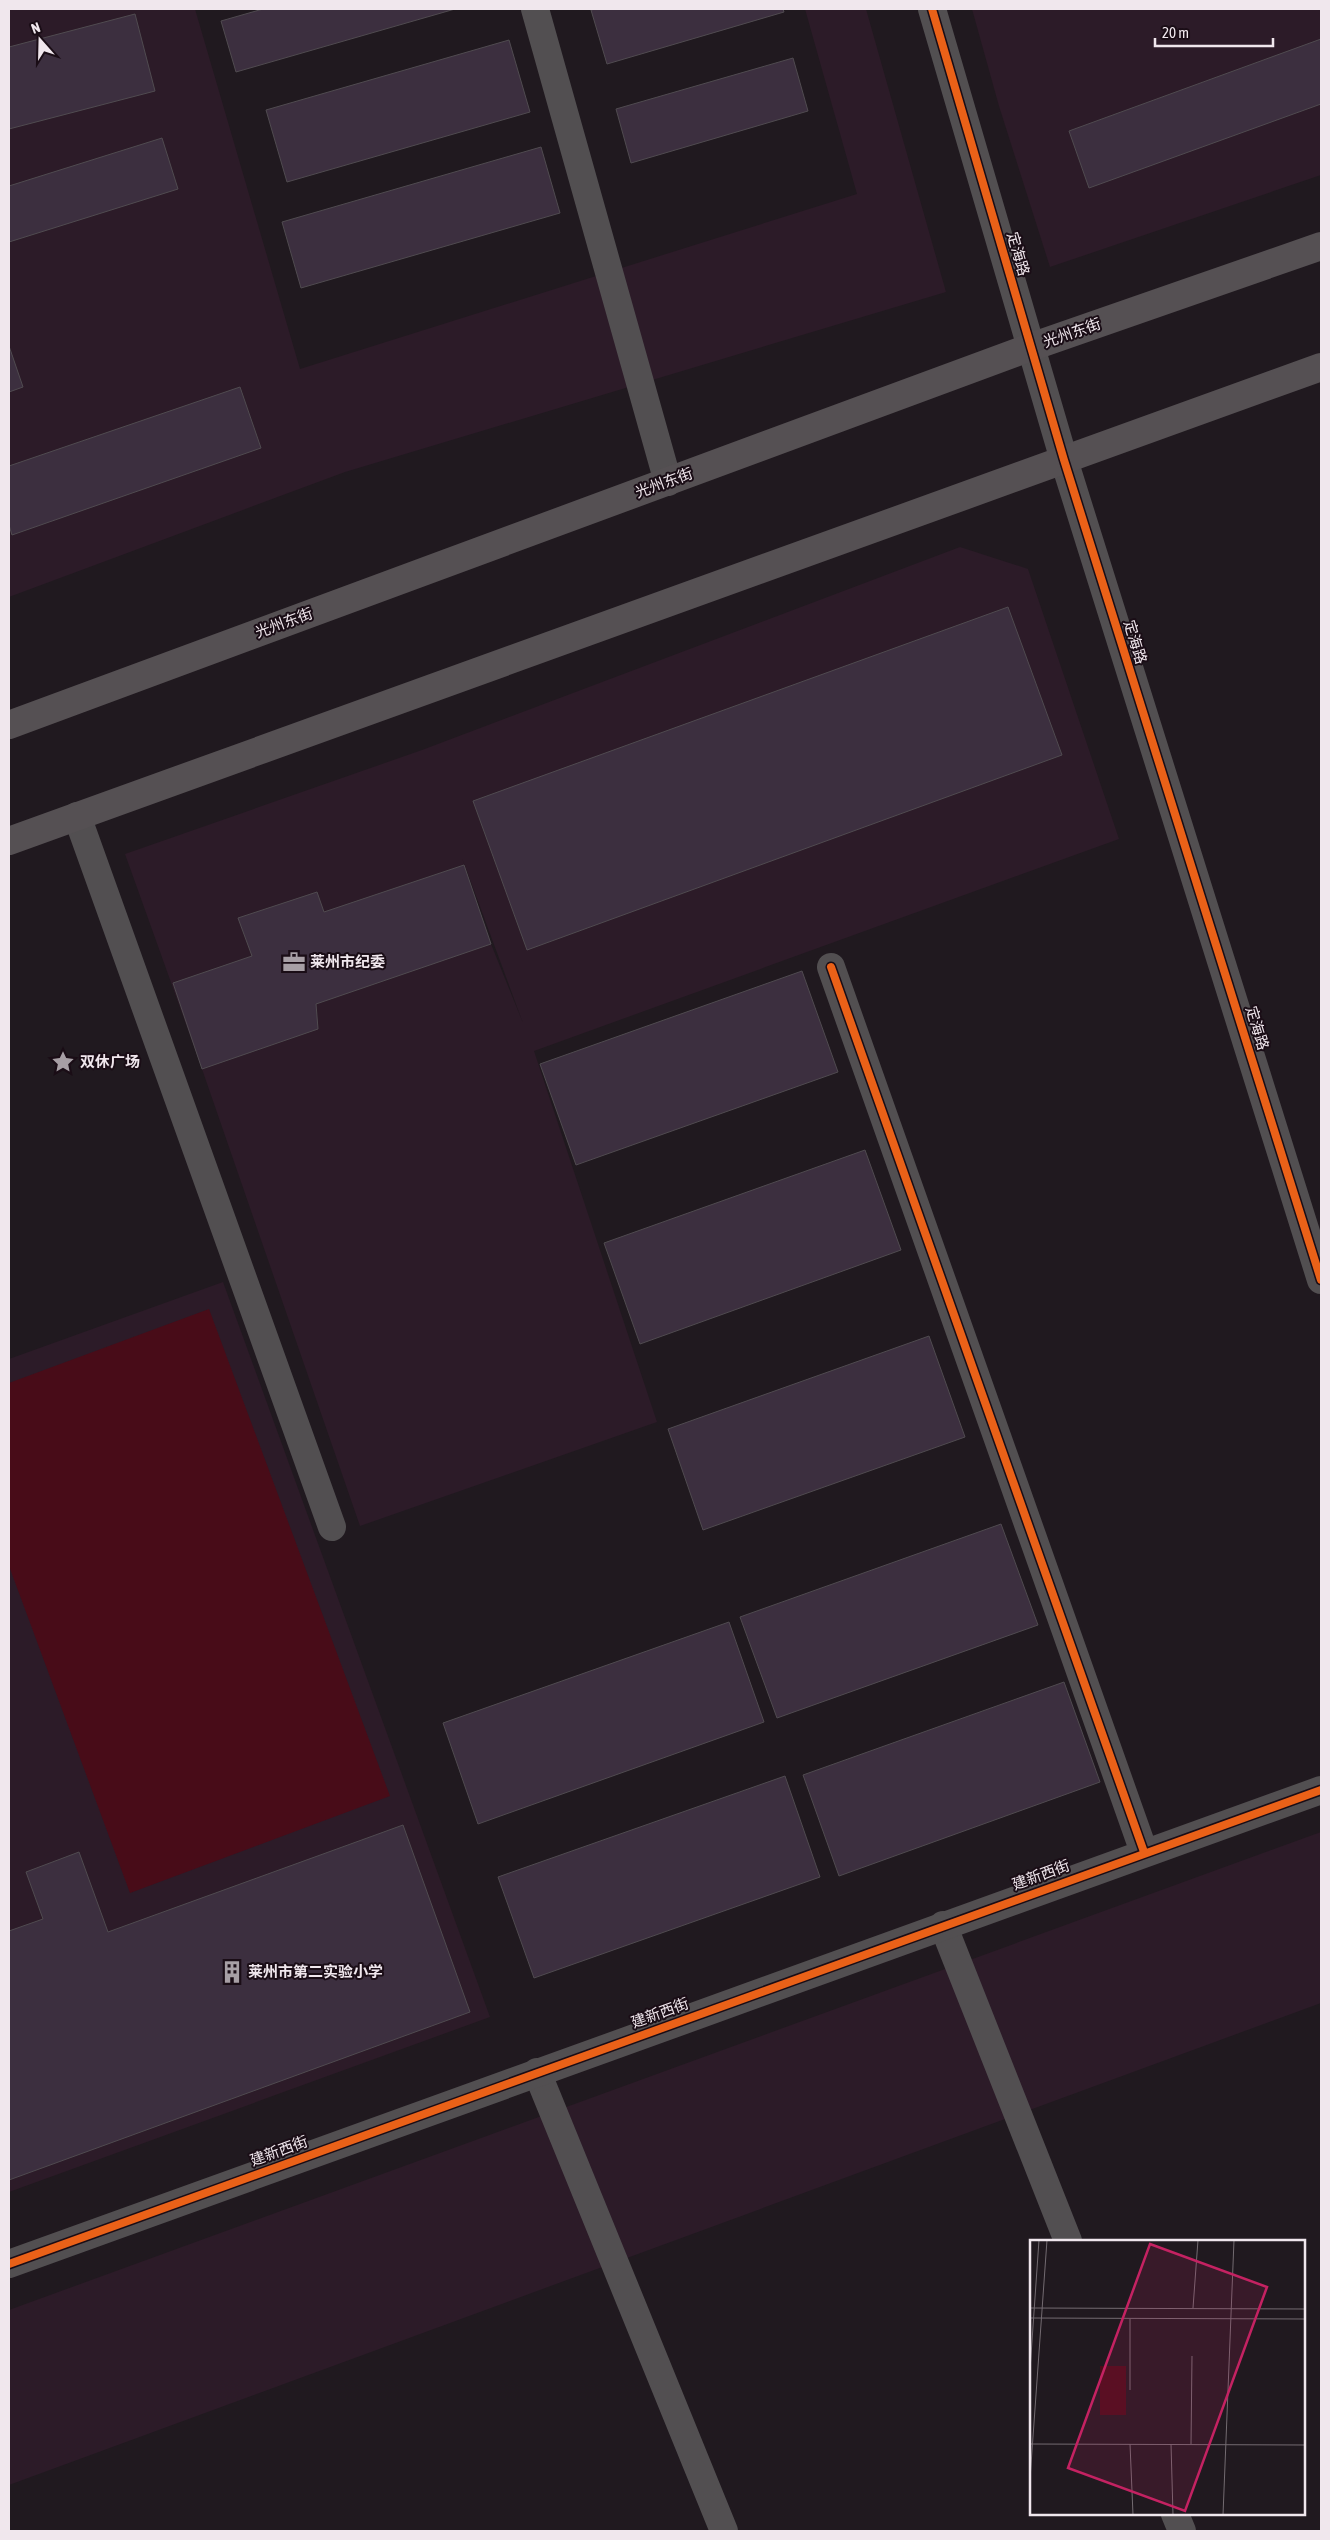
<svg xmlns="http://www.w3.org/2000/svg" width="1330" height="2540" viewBox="0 0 1330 2540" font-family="'Asap Condensed','Noto Sans SC',sans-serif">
<rect width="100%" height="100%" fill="#20191f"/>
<g fill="#2c1b28" fill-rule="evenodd">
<polygon points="9,9 195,9 300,369 857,194 805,9 866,9 946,292 345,472 9,597"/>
<polygon points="972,9 1321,9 1321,175 1050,267 999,106"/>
<path d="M960,547l68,22 91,270 -585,212 123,371 -297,104 -158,-457 -77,-215 297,-104zM462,858l61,165 -32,-79z"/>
<polygon points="223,1282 490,2017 9,2192 9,1359"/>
<polygon points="1321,1832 1321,2003 9,2485 9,2310"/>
</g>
<polygon fill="#480c18" points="209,1309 390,1796 130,1893 9,1566 9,1383"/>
<g fill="#3c2f3f" stroke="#504b50">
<polygon points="263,9 455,9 236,72 221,21"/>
<polygon points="596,9 783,9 784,12 607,64 591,10"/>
<polygon points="135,14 155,91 9,129 9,47"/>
<polygon points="1321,39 1321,104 1089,188 1069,131"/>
<polygon points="509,40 530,112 287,182 266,110"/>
<polygon points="793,58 808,111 631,163 616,109"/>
<polygon points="162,138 178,189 9,242 9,186"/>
<polygon points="541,147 560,213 301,288 282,222"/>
<polygon points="9,346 23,387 9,392"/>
<polygon points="240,387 261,448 12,535 9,525 9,466"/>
<polygon points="1008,607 1062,755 527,950 473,801"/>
<polygon points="464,865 491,944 316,1004 318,1029 202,1069 173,983 252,956 238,918 317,892 324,912"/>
<polygon points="802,971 838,1072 576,1165 540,1064"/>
<polygon points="865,1150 901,1250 640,1344 604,1243"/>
<polygon points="929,1336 965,1437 703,1530 668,1429"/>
<polygon points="1001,1524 1038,1625 777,1718 740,1617"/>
<polygon points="729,1622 764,1722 478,1824 443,1723"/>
<polygon points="1064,1682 1100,1782 839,1876 803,1775"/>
<polygon points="785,1776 820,1877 534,1978 498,1877"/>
<polygon points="403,1825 470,2012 9,2180 9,1931 43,1919 26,1872 79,1852 108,1932"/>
</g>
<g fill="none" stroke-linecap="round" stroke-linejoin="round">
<g stroke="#524f51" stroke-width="28">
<polyline points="535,9 668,482"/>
<polyline points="77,816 332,1527"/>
<polyline points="831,967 1144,1852"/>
<polyline points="943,1925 1068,2241"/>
<polyline points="537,2072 724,2531"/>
<polyline points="1175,2514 1182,2531"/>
</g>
<g stroke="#524f51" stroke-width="28">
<polyline points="932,9 1064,460 1321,1280"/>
<polyline points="9,2264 1321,1790"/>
</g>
<g stroke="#555053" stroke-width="28">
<polyline points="9,725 1031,347 1321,246"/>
<polyline points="9,841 1321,367"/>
</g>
<defs>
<g id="cycleway">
<polyline points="932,9 1064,460 1321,1280"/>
<polyline points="831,967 1144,1852"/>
<polyline points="9,2264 1321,1790"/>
</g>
</defs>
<use href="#cycleway" stroke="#1a0d16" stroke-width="11"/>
<use href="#cycleway" stroke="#ea6118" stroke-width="8"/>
</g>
<defs>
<symbol id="office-bare" viewBox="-9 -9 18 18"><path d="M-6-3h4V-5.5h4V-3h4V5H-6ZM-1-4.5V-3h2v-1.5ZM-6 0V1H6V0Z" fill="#a79fa5" stroke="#1a0d16" stroke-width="2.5" paint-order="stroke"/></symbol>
<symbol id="sight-bare" viewBox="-9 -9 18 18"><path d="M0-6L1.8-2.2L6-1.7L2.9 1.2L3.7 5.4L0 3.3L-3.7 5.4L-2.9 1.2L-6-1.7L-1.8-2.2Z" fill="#a79fa5" stroke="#1a0d16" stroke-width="2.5" paint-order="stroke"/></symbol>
<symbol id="building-bare" viewBox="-9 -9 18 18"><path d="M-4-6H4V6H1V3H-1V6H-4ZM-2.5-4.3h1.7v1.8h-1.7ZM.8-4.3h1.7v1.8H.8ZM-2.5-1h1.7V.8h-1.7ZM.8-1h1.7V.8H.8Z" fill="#a79fa5" stroke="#1a0d16" stroke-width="2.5" paint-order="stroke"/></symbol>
</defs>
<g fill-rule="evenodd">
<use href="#office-bare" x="278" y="946" width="32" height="32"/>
<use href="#sight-bare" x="47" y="1046" width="32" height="32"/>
<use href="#building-bare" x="216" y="1956" width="32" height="32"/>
</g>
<g text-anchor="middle" stroke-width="4" stroke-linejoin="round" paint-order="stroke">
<g font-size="15" fill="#f0e7ed" stroke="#1a0d16">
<text transform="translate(1018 254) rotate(74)" y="5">定海路</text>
<text transform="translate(1072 333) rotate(-19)" y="5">光州东街</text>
<text transform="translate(664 483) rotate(-20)" y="5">光州东街</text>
<text transform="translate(284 623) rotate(-20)" y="5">光州东街</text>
<text transform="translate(1135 642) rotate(73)" y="5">定海路</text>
<text transform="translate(1257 1028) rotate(73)" y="5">定海路</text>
<text transform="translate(1041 1875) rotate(-20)" y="5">建新西街</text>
<text transform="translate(660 2013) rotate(-20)" y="5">建新西街</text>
<text transform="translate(279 2151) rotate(-20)" y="5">建新西街</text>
</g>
<g font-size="15" font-weight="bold" fill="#f0e7ed" stroke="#1a0d16" text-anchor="start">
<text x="310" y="967">莱州市纪委</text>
<text x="80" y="1067">双休广场</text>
<text x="248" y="1977">莱州市第二实验小学</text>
</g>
</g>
<g transform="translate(1030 2240)">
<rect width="275" height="275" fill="#20191f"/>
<path d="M70,126h26v49h-26z" fill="#480c18"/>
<path fill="none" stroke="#736b71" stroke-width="1" d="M0,68l275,1M163,68l5,-68M0,78l275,1M0,130l9,-130M100,150v-71M1,204l274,1M100,204l3,71M141,204l2,71M161,204l1,-88M0,239l17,-239M193,275l11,-275"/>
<path fill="#c42262" fill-opacity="0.15" stroke="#c42262" stroke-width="2.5" d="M120,4l117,43 -82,224 -117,-43z"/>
<rect width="275" height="275" fill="none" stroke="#f0e7ed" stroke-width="2.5"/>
</g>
<rect width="1330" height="2540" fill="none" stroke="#f0e7ed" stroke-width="20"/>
<g transform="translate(40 40) rotate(340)" stroke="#1a0d16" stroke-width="4" paint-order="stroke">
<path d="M0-4L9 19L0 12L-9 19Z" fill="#f0e7ed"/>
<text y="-8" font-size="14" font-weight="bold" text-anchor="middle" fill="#f0e7ed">N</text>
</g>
<path d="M1155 38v8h118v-8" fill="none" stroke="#f0e7ed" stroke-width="2.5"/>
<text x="1162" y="38" font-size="15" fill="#f0e7ed" stroke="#1a0d16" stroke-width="4" paint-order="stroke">20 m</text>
</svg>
